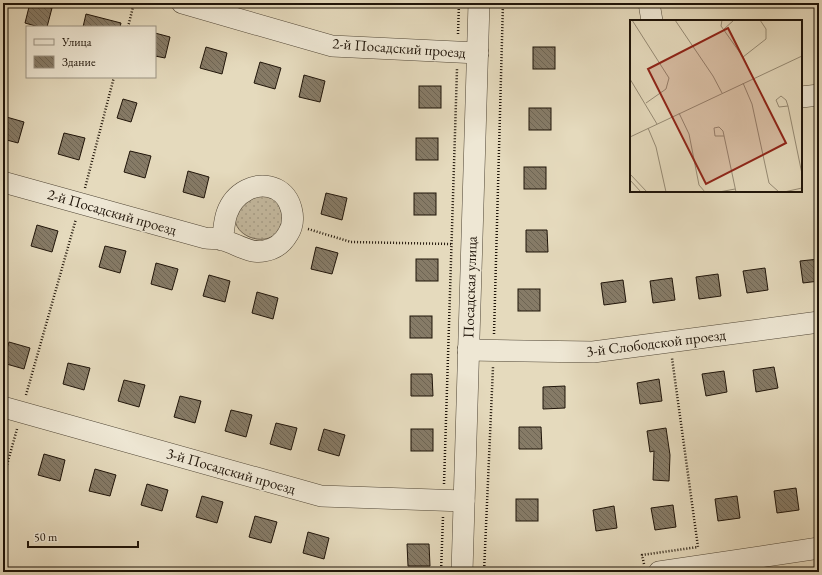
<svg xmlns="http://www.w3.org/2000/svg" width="822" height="575" viewBox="0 0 822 575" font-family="'EB Garamond',serif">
<defs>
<pattern id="grass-dots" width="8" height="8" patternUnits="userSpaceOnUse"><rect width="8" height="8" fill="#c3b89e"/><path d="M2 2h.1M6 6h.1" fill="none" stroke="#a79d87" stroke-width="1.8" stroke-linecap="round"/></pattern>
<pattern id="building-back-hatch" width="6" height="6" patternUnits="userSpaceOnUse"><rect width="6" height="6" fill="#867b67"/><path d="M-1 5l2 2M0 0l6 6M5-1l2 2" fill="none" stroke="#6d6453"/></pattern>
</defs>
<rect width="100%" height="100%" fill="#e5dabd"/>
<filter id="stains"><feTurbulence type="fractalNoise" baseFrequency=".005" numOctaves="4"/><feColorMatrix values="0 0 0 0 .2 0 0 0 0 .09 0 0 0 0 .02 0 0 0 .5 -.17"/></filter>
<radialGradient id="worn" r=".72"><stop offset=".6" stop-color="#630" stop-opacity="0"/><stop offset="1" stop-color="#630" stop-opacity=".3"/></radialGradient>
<path fill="url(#grass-dots)" stroke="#716654" d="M247,195l29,2 8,22c-2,5 -5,13 -9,16 -17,12 -45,-3 -39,-21 2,-7 8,-13 11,-19z"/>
<g fill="url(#building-back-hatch)" stroke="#1f1409">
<polygon points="30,3 52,8 47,27 39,27 25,23"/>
<polygon points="86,14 121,23 120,27 83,27"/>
<polygon points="155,33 170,37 165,58 155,56"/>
<polygon points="206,47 227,53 222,74 200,68"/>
<rect x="533" y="47" width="22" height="22"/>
<polygon points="260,62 281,68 275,89 254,83"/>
<polygon points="304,75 325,81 320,102 299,97"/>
<rect x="419" y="86" width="22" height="22"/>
<polygon points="123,99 137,103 131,122 117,118"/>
<rect x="529" y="108" width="22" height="22"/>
<polygon points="3,116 24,122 18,143 3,139"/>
<polygon points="64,133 85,138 79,160 58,154"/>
<rect x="416" y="138" width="22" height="22"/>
<polygon points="130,151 151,156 145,178 124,172"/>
<rect x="524" y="167" width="22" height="22"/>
<polygon points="188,171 209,177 204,198 183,192"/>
<polygon points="326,193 347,198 342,220 321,214"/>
<rect x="414" y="193" width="22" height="22"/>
<polygon points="37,225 58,231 52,252 31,246"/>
<polygon points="526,230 547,230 548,252 526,252"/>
<polygon points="105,246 126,251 120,273 99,267"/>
<polygon points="316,247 338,253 332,274 311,269"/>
<rect x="416" y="259" width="22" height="22"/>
<polygon points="819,259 819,281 803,283 800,261"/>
<polygon points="156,263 178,269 172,290 151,284"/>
<polygon points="765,268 768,290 747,293 743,271"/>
<polygon points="718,274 721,296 699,299 696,277"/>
<polygon points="209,275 230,281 225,302 203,296"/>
<polygon points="672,278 675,300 653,303 650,281"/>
<polygon points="623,280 626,302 604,305 601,283"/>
<rect x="518" y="289" width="22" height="22"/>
<polygon points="257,292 278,298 273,319 252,313"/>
<rect x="410" y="316" width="22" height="22"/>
<polygon points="9,342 30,348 24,369 3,363"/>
<polygon points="68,363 90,368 84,390 63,384"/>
<polygon points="774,367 778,388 756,392 753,370"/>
<polygon points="724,371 727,392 706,396 702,374"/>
<polygon points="411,374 432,374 433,396 411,396"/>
<polygon points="659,379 662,401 640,404 637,383"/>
<polygon points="124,380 145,385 139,407 118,401"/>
<polygon points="565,386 565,408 543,409 543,387"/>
<polygon points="180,396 201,401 195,423 174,417"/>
<polygon points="231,410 252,415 246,437 225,431"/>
<polygon points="276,423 297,428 291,450 270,444"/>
<polygon points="519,427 541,427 542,449 519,449"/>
<polygon points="666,428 670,455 669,481 653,480 654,451 650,452 647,431"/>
<polygon points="324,429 345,435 339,456 318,450"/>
<rect x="411" y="429" width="22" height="22"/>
<polygon points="44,454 65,460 60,481 38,475"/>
<polygon points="95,469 116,475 110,496 89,491"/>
<polygon points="147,484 168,490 162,511 141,505"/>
<polygon points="796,488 799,510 777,513 774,491"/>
<polygon points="202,496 223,502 217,523 196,517"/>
<polygon points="737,496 740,518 718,521 715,499"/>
<rect x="516" y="499" width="22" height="22"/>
<polygon points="673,505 676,527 655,530 651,508"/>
<polygon points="614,506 617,528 596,531 593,510"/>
<polygon points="255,516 277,522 271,543 249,537"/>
<polygon points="308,532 329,538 324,559 303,553"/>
<polygon points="407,544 429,544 430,566 408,566"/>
</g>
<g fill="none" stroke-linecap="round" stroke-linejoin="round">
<defs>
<g id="minor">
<polyline points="182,3 332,46 478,53"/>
<polyline points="649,3 652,21"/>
<polyline points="801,97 819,95"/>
<path d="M3,182l202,56c6,1 13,0 18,2 14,4 27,14 41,11 11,-2 19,-8 24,-17 9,-14 4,-37 -12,-45 -20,-9 -42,4 -49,24 -3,8 -3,18 -5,27"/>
<polyline points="468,350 593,352 819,322"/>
<polyline points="3,407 321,496 464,501"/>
<polyline points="462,572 479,3"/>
<polyline points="659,572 819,548"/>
</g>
</defs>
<use href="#minor" stroke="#504636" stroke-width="22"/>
<g stroke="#1f1409" stroke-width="2.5" stroke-dasharray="1 2" stroke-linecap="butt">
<polyline points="128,27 134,3"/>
<polyline points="458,34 459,3"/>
<polyline points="85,188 114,77"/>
<polyline points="308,229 351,242 451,244"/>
<polyline points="494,334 503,3"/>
<polyline points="26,395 76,219"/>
<polyline points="3,479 17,429"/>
<polyline points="444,484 457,69"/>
<polyline points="644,564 642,555 698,547 672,358"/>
<polyline points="441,572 443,517"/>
<polyline points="484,572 493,367"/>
</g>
<use href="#minor" stroke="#eee7d4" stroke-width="21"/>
</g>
<g text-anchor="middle" stroke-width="3" stroke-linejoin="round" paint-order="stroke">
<g font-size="15" fill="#1f1409" stroke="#eee7d4">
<text transform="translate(399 48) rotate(4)" y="5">2-й Посадский проезд</text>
<text transform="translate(112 212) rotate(16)" y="5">2-й Посадский проезд</text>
<text transform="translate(470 287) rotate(-88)" y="5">Посадская улица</text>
<text transform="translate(656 343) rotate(-7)" y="5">3-й Слободской проезд</text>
<text transform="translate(231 471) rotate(16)" y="5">3-й Посадский проезд</text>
</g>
</g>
<g transform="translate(630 20)">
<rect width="172" height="172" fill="#e5dabd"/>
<path fill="none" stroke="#968b75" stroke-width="1" d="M2,0l37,58 -3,11 -20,14M45,0l38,56 9,17M92,0l-1,6 22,31 10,21M94,9l10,-9M113,37l23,-18v-10l-6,-9M0,59l27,45M113,63l9,21 17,79 10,9M158,86l-9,1 -3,-7 5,-4 5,4 2,6 14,68M49,93l10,21 10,51 6,7M18,108l8,19 10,45M94,116h-9l-1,-8 5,-1 4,4 13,61M0,117l172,-81M0,154l17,18M0,160l11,12M89,172l16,-3M154,172l18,-4"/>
<path fill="#8f2418" fill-opacity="0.15" stroke="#8f2418" stroke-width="2" d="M98,8l58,115 -80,41 -58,-115z"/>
<rect width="172" height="172" fill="none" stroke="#1f1409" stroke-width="2"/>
</g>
<rect width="822" height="575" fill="none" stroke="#e5dabd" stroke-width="16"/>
<rect x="4" y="4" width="814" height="567" fill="none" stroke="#1f1409" stroke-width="2"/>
<rect x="8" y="8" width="806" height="559" fill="none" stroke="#1f1409"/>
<rect x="26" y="26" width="130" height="52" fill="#eee7d4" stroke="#9b9383"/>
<rect x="34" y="39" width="20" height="6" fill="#eee7d4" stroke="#9b9383"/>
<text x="62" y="46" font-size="12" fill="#1f1409">Улица</text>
<rect x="34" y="56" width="20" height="12" fill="url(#building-back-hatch)" stroke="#9b9383"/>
<text x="62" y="66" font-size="12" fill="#1f1409">Здание</text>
<path d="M28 541v6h110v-6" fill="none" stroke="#1f1409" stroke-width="2"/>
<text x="34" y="541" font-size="12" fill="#1f1409" stroke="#eee7d4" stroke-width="3" paint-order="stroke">50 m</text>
<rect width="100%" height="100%" filter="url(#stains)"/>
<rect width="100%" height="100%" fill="url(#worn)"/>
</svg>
